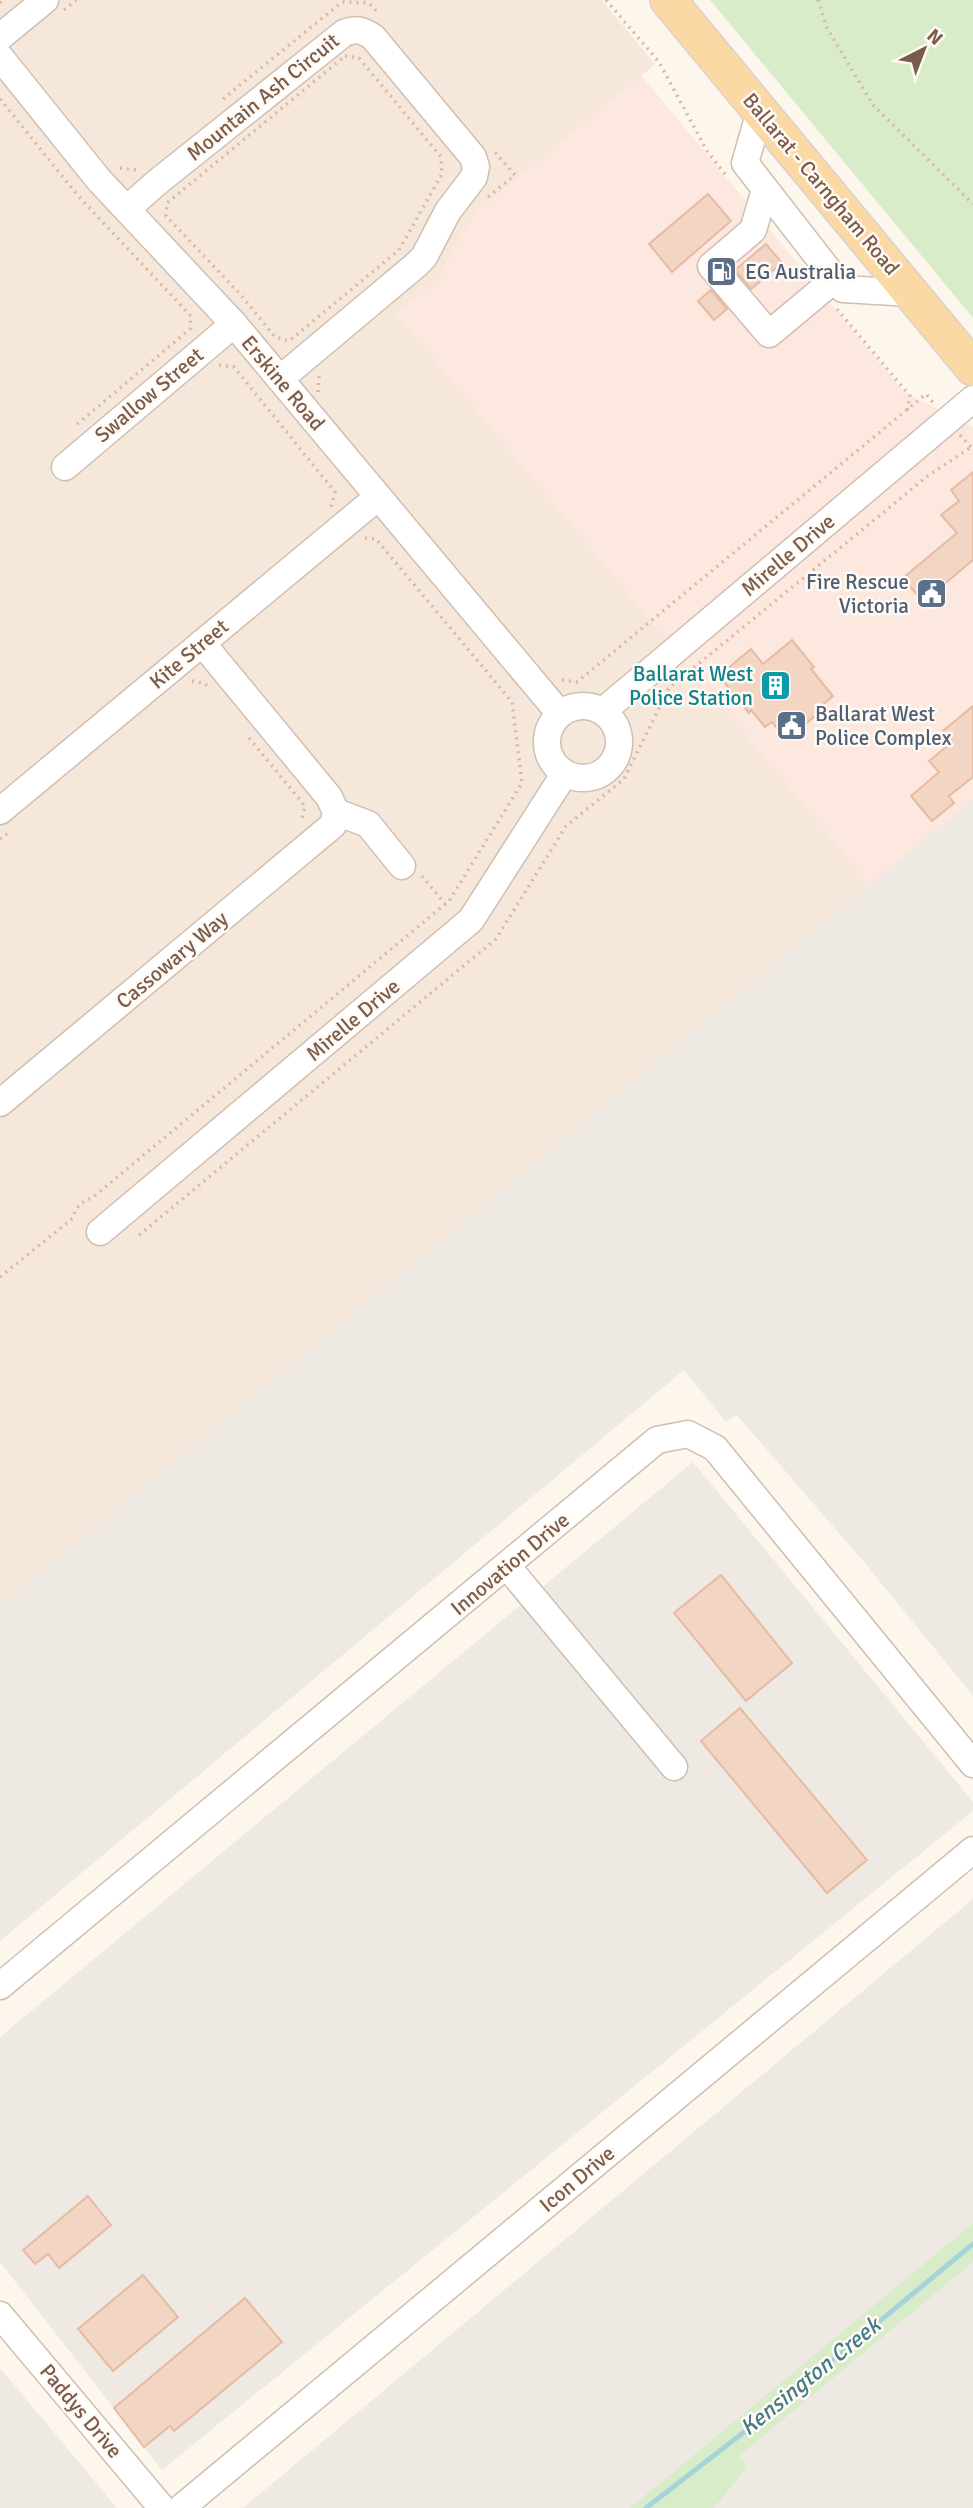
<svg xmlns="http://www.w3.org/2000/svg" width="973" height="2508" viewBox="0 0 973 2508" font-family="Signika,sans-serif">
<rect width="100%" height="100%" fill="#fdf6ec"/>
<polygon fill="#f5e8da" points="0,0 602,0 655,64 641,76 904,392 973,427 973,799 0,1606"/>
<polygon fill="#fde8e0" points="641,75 904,392 973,427 973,799 869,884 396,314 438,279 475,213"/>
<g fill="#efe9e4">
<polygon points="973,799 973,1696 869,1568 736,1414 726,1422 684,1370 0,1941 0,1606"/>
<polygon points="693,1462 973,1802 973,1811 162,2470 0,2262 0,2037"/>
<polygon points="973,1899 973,2508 243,2508"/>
<polygon points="0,2368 117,2508 0,2508"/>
</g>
<g fill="#d8ecc9">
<polygon points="710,0 973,0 973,318"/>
<polygon points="973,2223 973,2262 739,2456 747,2467 714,2508 630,2508"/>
</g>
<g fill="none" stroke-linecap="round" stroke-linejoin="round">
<polyline stroke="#a5d3da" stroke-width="5" points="646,2508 766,2415 973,2244"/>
</g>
<g fill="#f3d5c3" stroke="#e6bba3" stroke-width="2">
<polygon points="708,194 731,221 672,272 649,244"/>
<polygon points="766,244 782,263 751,289 735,270"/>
<polygon points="711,290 727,309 714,320 698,301"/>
<polygon points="973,472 973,560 923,602 903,578 957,533 941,515 959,501 951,490"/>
<polygon points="792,640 814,667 811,669 833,696 821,706 823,709 787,740 772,722 765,727 751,710 749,713 719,676 751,649 763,664"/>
<polygon points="973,706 973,777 949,796 954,803 932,821 911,796 939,772 929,761 952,742 943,731"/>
<polygon points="721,1575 792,1663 746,1701 674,1613"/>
<polygon points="740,1708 867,1860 827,1893 701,1741"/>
<polygon points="88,2196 111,2225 59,2268 48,2254 35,2264 23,2250"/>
<polygon points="143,2275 178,2317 113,2371 78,2329"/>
<polygon points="245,2298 282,2342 174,2431 170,2426 144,2447 114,2408"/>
</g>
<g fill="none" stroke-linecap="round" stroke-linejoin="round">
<defs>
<g id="minor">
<polyline points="0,37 45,0"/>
<polyline points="0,57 99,180 234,324 560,714"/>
<polyline points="760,111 745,163 843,289 911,293"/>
<polyline points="765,190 753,230 711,266 769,334 835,279"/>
<path d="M127,209l28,-25 189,-151c12,-5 18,-3 29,4l100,120 3,10 -2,10 -26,34 -24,46 -8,8 -136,114"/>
<polyline points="65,467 234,324"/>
<circle cx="583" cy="742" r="36"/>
<polyline points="603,711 973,399"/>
<polyline points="0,811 378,497"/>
<polyline points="336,812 368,824 402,866"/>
<polyline points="0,1103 333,825 336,812 329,797 202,643"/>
<polyline points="100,1232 471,920 565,773"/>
<polyline points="507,1566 674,1767"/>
<polyline points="0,1986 657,1440 688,1434 715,1448 973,1764"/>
<polyline points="0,2315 162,2508"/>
<polyline points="181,2508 973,1850"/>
</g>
<polyline id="major" points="668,0 973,368"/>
</defs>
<use href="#minor" stroke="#d1beb0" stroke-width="29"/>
<use href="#major" stroke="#dad1cd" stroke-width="38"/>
<g stroke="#d9b8a5" stroke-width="3.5" stroke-dasharray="2 5" stroke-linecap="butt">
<polyline points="606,0 659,62 707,151 725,174"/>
<polyline points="818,0 827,28 873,105 973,204"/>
<polyline points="0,3 3,0"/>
<polyline points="64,10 76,0"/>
<polygon points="345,56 359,58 441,157 442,174 399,250 289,341 275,337 241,295 166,216 167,203"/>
<polyline points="0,99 79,197 191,316 190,329 75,426"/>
<polyline points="223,99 342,2 369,3 379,14"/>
<polyline points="120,168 136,170"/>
<polyline points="488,197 515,175 494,151"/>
<polyline points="837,309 910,396 907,411"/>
<polyline points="219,365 234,367 335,492 331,507"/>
<polyline points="318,392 319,375"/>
<polyline points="960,435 971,447"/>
<polyline points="562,680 577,682 926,394 935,405"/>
<polyline points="192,681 204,683 207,686"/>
<polyline points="249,738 305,806 301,822"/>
<polyline points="0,839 8,833"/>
<polyline points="422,876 445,904"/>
<polyline points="139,1235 496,939 566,826 624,779 669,688 929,475 973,446"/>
<path d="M0,1277l73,-59c2,-10 9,-17 19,-20l357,-297 73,-118 -10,-81 -136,-163 -13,-1"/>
</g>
<use href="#minor" stroke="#fff" stroke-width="26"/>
<use href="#major" stroke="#fbd9a5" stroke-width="35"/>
</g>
<defs>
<symbol id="fuel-square" viewBox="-11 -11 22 22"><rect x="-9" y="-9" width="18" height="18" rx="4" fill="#5c6f8a" stroke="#fffaf3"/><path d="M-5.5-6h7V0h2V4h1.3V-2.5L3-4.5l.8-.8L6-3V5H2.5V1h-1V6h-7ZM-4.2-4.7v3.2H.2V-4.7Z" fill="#fff"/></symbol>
<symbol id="civic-square" viewBox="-11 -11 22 22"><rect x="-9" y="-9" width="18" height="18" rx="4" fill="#5c6f8a" stroke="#fffaf3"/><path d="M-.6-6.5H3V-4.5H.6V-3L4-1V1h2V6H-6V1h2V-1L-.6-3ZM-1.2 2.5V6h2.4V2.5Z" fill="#fff"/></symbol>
<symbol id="building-square" viewBox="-11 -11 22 22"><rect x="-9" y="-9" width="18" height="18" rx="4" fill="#0f9aa8" stroke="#fffaf3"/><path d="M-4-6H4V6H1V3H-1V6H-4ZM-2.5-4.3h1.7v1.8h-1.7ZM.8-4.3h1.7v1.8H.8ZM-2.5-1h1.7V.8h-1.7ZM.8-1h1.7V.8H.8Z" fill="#fff"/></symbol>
</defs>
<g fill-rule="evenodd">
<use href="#fuel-square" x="704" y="254" width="35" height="35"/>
<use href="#civic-square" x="914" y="576" width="35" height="35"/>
<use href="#building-square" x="758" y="668" width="35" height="35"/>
<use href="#civic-square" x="774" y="708" width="35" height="35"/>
</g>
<g text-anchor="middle" stroke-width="5" stroke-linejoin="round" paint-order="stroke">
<g font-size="21" fill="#7a5c4d" stroke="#fffaf3">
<text transform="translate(263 97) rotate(-39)" y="7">Mountain Ash Circuit</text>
<text transform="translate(821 184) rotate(50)" y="7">Ballarat - Carngham Road</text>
<text transform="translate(283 383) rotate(50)" y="7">Erskine Road</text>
<text transform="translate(149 395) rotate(-40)" y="7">Swallow Street</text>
<text transform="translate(788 555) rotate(-40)" y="7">Mirelle Drive</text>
<text transform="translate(189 654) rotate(-40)" y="7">Kite Street</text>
<text transform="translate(172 960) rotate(-40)" y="7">Cassowary Way</text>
<text transform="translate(353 1020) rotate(-40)" y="7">Mirelle Drive</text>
<text transform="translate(510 1564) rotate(-40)" y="7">Innovation Drive</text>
<text transform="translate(577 2179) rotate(-40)" y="7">Icon Drive</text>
<text transform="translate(81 2411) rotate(50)" y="7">Paddys Drive</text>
</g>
<g font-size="21" fill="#4e5e75" stroke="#fffaf3" text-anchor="start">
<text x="745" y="279">EG Australia</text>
<text x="909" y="589" text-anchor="end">Fire Rescue<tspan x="909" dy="24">Victoria</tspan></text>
<text x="815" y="721">Ballarat West<tspan x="815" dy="24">Police Complex</tspan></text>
</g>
<g font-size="21" fill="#0d838f" stroke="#fffaf3" text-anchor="end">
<text x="753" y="681">Ballarat West<tspan x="753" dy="24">Police Station</tspan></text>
</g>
<g font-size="23" font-style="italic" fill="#437c86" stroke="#fffaf3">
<text transform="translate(810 2376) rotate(-39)" y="8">Kensington Creek</text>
</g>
</g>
<g transform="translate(924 49) rotate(42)" stroke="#fffaf3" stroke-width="5" paint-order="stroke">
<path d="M0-5L12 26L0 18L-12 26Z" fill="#7a5c4d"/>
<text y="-10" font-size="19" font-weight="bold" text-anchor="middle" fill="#7a5c4d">N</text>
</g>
</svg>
